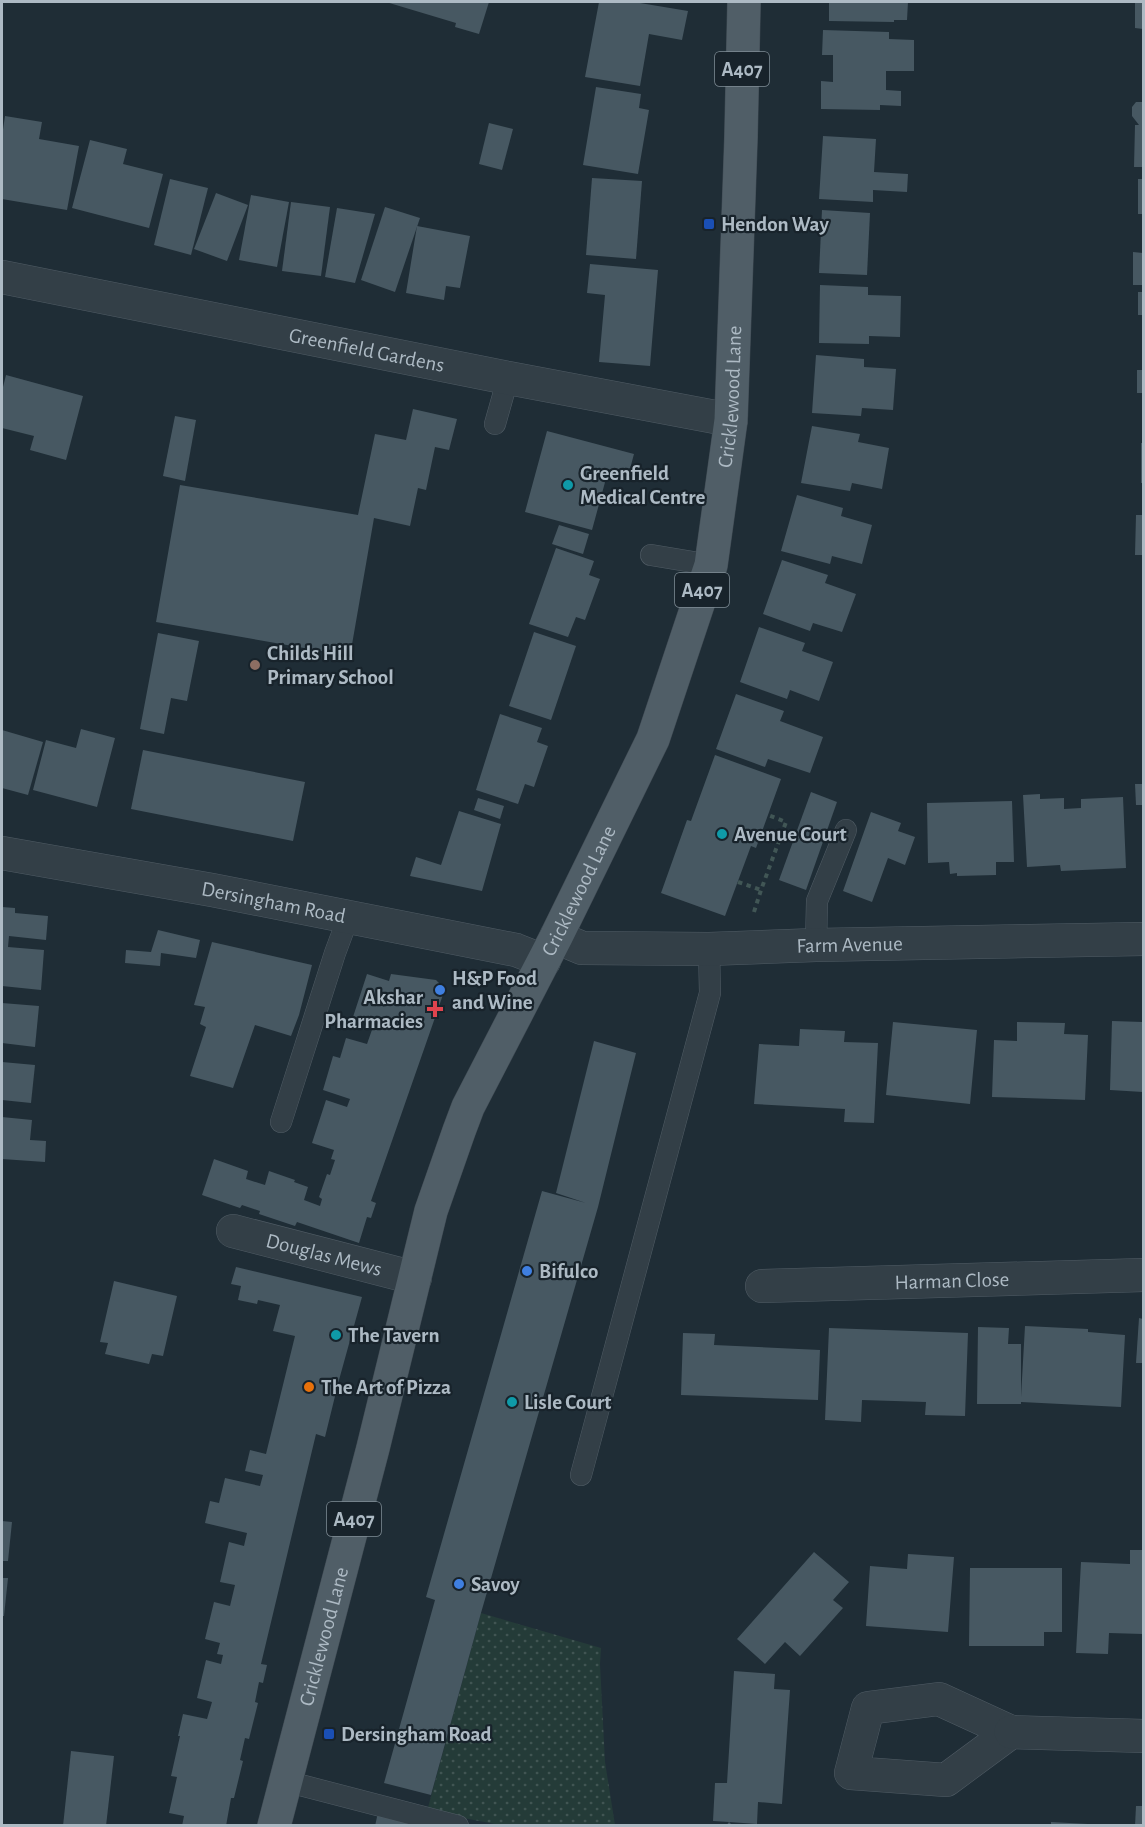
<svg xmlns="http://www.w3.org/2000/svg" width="1145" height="1827" viewBox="0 0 1145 1827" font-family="'Alegreya Sans',sans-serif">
<defs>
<pattern id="grass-dots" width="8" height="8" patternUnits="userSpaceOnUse" patternTransform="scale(1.5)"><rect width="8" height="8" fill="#243b38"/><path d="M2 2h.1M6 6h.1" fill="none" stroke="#415553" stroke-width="1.8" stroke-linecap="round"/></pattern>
</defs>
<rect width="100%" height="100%" fill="#1f2d36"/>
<polygon fill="url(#grass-dots)" points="481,1613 601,1648 600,1664 605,1762 615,1825 500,1825 427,1811"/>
<g fill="#475862">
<polygon points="386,2 489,2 479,34 455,27 456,23"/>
<polygon points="599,2 634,2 688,11 682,40 649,34 640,86 585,77"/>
<polygon points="829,2 908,2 907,20 894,20 894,22 829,21"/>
<polygon points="1135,2 1143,2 1143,29 1135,28"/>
<polygon points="823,30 889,32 889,39 914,40 914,71 886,71 886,90 901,91 901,106 880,105 880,110 821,109 821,81 833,82 833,55 822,55"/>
<polygon points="596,87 641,94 639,108 649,110 638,174 583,165"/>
<polygon points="1136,102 1143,102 1143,167 1134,167 1135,125 1139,125 1132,116 1132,107"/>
<polygon points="5,116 42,122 39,139 79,146 67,210 2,199 2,136"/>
<polygon points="489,123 513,129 502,170 479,164"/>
<polygon points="823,136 876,139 874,172 908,174 907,192 873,190 873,202 819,199"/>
<polygon points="90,140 127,149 123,164 163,174 149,228 72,208"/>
<polygon points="592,178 642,181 636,259 586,255"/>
<polygon points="170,179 208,188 191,255 154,245"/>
<rect x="1138" y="179" width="5" height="35"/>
<polygon points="216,193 248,205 227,261 194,249"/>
<polygon points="251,195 289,202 277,267 239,260"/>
<polygon points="291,202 330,207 321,276 282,271"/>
<polygon points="385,207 420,218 395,292 361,280"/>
<polygon points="337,208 375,214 355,283 325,277"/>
<polygon points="822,210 870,213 867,275 819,273"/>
<polygon points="417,226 470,236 460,288 446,286 444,300 406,293"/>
<polygon points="1133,252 1143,253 1143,285 1133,285"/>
<polygon points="590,264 658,270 650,366 599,362 605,295 587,293"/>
<polygon points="820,285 868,287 868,295 901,296 900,337 869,336 869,344 819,343"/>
<rect x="1138" y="292" width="5" height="23"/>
<polygon points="816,355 864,359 864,367 896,369 893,410 862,408 861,416 812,413"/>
<rect x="1137" y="370" width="6" height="23"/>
<polygon points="6,375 83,396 66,460 30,450 34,436 2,428 2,391"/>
<polygon points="413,409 457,419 449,450 435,447 426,490 418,488 410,526 374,518 350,656 156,622 180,485 358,515 375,434 406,440"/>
<polygon points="175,416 196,420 185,481 163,476"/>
<polygon points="812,426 860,434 858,442 889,448 882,489 852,483 850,491 801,483"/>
<polygon points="547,431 634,454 627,480 607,475 592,530 525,512"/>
<rect x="1141" y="443" width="2" height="40"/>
<polygon points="797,495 843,508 841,516 872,525 862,564 832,556 830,564 781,551"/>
<polygon points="1136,515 1143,515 1143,555 1135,555"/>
<polygon points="559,525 589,534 583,554 552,544"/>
<polygon points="556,548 594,561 589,575 600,579 585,620 576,617 568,637 529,624"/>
<polygon points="782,560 828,575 825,583 856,594 842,632 813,623 810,631 763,614"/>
<polygon points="759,627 805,643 802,651 833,662 819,701 790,690 787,699 740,682"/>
<polygon points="534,632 576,646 551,720 509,706"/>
<polygon points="158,633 199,641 187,701 171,698 164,734 140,729"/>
<polygon points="736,694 784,711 780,721 823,737 810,773 768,759 765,767 716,749"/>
<polygon points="500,714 542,728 537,742 548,746 534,787 525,784 518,804 476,790"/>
<polygon points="81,729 115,738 97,807 33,790 46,740 76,748"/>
<polygon points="2,730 43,742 28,795 2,788"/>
<polygon points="143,750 305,782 293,841 131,809"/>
<polygon points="715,755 781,779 756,848 751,846 725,916 661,893 687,820 691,821"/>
<polygon points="1135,784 1143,784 1143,805 1136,805"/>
<polygon points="811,792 837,802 806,890 779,880"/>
<polygon points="1040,794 1040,799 1064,798 1064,809 1081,808 1081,799 1123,797 1126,868 1061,871 1060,865 1027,867 1023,795"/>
<polygon points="478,798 504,806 500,819 474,810"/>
<polygon points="1012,801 1014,862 996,862 996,875 957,876 957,873 950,874 949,862 928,863 927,803"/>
<polygon points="459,811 501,824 482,891 410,876 416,857 441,865"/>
<polygon points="871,812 901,823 898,831 915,837 905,865 888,858 872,902 843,891"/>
<polygon points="2,907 15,908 15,913 48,916 46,940 9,936 8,947 44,950 41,990 2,986"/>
<polygon points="158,930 200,940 196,958 161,953 160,966 125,963 126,950 151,952"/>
<polygon points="212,942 312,965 299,1015 291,1036 255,1025 233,1088 190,1076 206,1027 200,1024 205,1007 194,1005"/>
<polygon points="367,974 389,981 391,974 436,980 445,989 371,1201 376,1203 371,1218 367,1217 359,1243 297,1222 295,1226 259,1214 260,1211 242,1205 240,1208 202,1195 214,1159 248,1171 246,1179 265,1185 269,1171 295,1180 294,1182 308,1187 304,1200 320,1206 322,1199 319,1197 327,1174 330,1175 335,1160 331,1159 334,1150 312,1143 326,1100 347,1107 350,1099 323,1090 333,1056 340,1058 346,1038 367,1044 374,1024 353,1017"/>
<polygon points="2,1003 39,1006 35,1047 2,1043"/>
<polygon points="1112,1021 1143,1022 1143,1092 1110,1090"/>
<polygon points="893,1022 977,1030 970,1104 886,1095"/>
<polygon points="1017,1022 1065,1023 1064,1034 1088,1035 1085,1100 992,1097 994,1040 1017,1041"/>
<polygon points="800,1029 845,1031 844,1042 878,1043 874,1123 844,1122 845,1109 754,1104 759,1044 799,1046"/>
<polygon points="594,1041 636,1053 598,1207 481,1613 431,1795 384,1783 435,1600 426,1597 542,1191 586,1203 556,1193"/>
<polygon points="2,1062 35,1065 31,1103 2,1100"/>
<polygon points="2,1117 32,1120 30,1140 46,1141 45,1162 2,1159"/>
<polygon points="236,1267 362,1297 339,1380 325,1437 316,1434 261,1664 267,1665 263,1683 259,1682 255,1702 258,1703 249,1739 245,1738 240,1760 243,1761 234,1798 231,1798 226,1826 182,1826 184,1816 169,1813 177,1777 171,1776 180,1736 178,1736 183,1714 207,1719 212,1702 197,1698 206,1660 221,1664 223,1655 217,1654 220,1643 205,1639 214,1602 230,1606 235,1585 220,1582 229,1542 244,1546 247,1533 205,1523 210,1501 219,1503 225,1478 260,1486 263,1475 245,1471 250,1450 266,1454 295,1336 273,1331 280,1305 258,1300 257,1304 238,1300 241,1286 231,1284"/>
<polygon points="114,1281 177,1296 163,1356 152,1354 149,1364 105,1354 108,1343 100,1342"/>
<polygon points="1139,1318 1143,1319 1143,1363 1136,1363"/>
<polygon points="1025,1326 1088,1329 1088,1332 1125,1335 1121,1407 1021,1402 1021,1404 977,1404 978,1327 1009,1328 1008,1344 1021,1344 1021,1397"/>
<polygon points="829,1328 968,1333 965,1416 925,1415 926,1402 862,1400 861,1422 825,1420"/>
<polygon points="683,1333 715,1334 714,1345 820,1350 818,1400 681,1395"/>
<polygon points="2,1521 12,1522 8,1561 2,1561"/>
<polygon points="1130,1550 1143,1550 1143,1634 1109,1633 1108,1654 1076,1653 1081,1562 1130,1564"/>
<polygon points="814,1552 849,1582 833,1600 843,1608 800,1656 785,1642 765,1664 737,1639"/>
<polygon points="908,1554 954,1557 948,1632 866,1626 870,1566 907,1569"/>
<polygon points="970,1568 1062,1568 1062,1632 1044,1632 1044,1646 969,1646"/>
<polygon points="2,1578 8,1578 4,1616 2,1616"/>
<polygon points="734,1671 775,1674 774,1689 790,1690 782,1804 758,1802 757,1824 729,1822 733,1826 726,1826 729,1822 713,1821 715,1783 727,1783"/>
<polygon points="71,1751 114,1756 106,1826 63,1826"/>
<polygon points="1136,1806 1143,1806 1143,1826 1135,1826"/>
<polygon points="379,1808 445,1826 375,1826"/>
<polygon points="1051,1822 1088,1824 1088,1826 1051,1826"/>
</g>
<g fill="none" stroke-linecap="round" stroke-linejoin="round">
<defs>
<g id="service">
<polyline points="495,424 508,378"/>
<polyline points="651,555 711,565"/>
<polyline points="816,945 817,901 846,830"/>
<polyline points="281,1122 335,953 348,918"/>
<polyline points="581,1475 710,993 709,949"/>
<polyline points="285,1781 458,1826"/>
</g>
<g id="minor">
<path id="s1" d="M2,277l506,101 223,42"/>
<path id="s2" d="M2,853l210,37 304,60 28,11"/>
<path id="s3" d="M556,937l26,11 127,1 107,-4 328,-6"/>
<path id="s4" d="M233,1231l182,47"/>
<path id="s5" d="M762,1286l382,-11"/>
<polygon points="939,1699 1011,1732 946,1780 851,1773 868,1708"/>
<polyline points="1011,1732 1144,1736"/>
</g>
<g id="primary">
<path id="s6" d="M274,1826l99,-378 58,-237 28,-80 9,-24 88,-170 97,-198 58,-174 20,-145 10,-283 3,-135"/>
</g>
</defs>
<use href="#service" stroke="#505c65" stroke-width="22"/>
<use href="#minor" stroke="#505c65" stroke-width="34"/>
<use href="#primary" stroke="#3f4a53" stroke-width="34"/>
<g stroke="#415655" stroke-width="4" stroke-dasharray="4.5 4.5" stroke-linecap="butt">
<polyline points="738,882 761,890"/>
<polyline points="754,912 761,890 786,822 768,815"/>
</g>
<use href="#service" stroke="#333f47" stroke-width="21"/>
<use href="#minor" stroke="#333f47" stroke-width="33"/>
<use href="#primary" stroke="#505e67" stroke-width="33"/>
</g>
<g fill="#1a4fb4" stroke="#18232b" stroke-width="2">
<rect x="703" y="218" width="12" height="12" rx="3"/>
<rect x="323" y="1728" width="12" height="12" rx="3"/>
</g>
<g fill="#0f9aa8" stroke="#18232b" stroke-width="2">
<circle cx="568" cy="485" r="6"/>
<circle cx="722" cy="834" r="6"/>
<circle cx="336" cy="1335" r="6"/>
<circle cx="512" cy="1402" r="6"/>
</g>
<circle fill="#8d6e63" stroke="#18232b" stroke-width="2" cx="255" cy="665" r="6"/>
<g fill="#3f7fe0" stroke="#18232b" stroke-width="2">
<circle cx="440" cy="990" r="6"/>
<circle cx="527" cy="1271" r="6"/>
<circle cx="459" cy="1584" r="6"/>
</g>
<path fill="#e0444e" stroke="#18232b" stroke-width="2" d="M432 1000h6v6h6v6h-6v6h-6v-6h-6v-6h6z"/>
<circle fill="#e8710a" stroke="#18232b" stroke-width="2" cx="309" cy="1387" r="6"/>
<g text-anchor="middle" stroke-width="4.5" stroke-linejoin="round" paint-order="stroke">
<g fill="#18232b" stroke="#808d96" stroke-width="1.5">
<rect x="715" y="52" width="54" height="34" rx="4.5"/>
<rect x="675" y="573" width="54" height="34" rx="4.5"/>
<rect x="327" y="1502" width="54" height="34" rx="4.5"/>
</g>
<g font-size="20" font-weight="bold" fill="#adbac4">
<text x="742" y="76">A407</text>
<text x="702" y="597">A407</text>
<text x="354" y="1526">A407</text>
</g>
<g font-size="21" font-weight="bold" fill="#adbac4" stroke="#18232b" text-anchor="start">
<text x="721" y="231">Hendon Way</text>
<text x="580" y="480">Greenfield<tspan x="580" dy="24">Medical Centre</tspan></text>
<text x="267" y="660">Childs Hill<tspan x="267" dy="24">Primary School</tspan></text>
<text x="734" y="841">Avenue Court</text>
<text x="452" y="985">H&amp;P Food<tspan x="452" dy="24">and Wine</tspan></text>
<text x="423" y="1004" text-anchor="end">Akshar<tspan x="423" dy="24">Pharmacies</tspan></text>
<text x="539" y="1278">Bifulco</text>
<text x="348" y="1342">The Tavern</text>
<text x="321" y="1394">The Art of Pizza</text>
<text x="524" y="1409">Lisle Court</text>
<text x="471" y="1591">Savoy</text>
<text x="341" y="1741">Dersingham Road</text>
</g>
<g font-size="21" fill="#adbac4" stroke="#18232b">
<text dy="7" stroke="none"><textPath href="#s1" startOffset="372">Greenfield Gardens</textPath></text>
<text dy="7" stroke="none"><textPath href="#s6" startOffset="1510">Cricklewood Lane</textPath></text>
<text dy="7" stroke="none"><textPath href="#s6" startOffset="988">Cricklewood Lane</textPath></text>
<text dy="7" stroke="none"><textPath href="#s2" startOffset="276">Dersingham Road</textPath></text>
<text dy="7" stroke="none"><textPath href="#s3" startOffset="296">Farm Avenue</textPath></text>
<text dy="7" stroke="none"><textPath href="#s4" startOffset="94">Douglas Mews</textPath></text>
<text dy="7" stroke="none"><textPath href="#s5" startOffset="190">Harman Close</textPath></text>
<text dy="7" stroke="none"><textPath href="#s6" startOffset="196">Cricklewood Lane</textPath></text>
</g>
</g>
<rect width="1145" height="1827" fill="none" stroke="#adbac4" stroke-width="6"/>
</svg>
